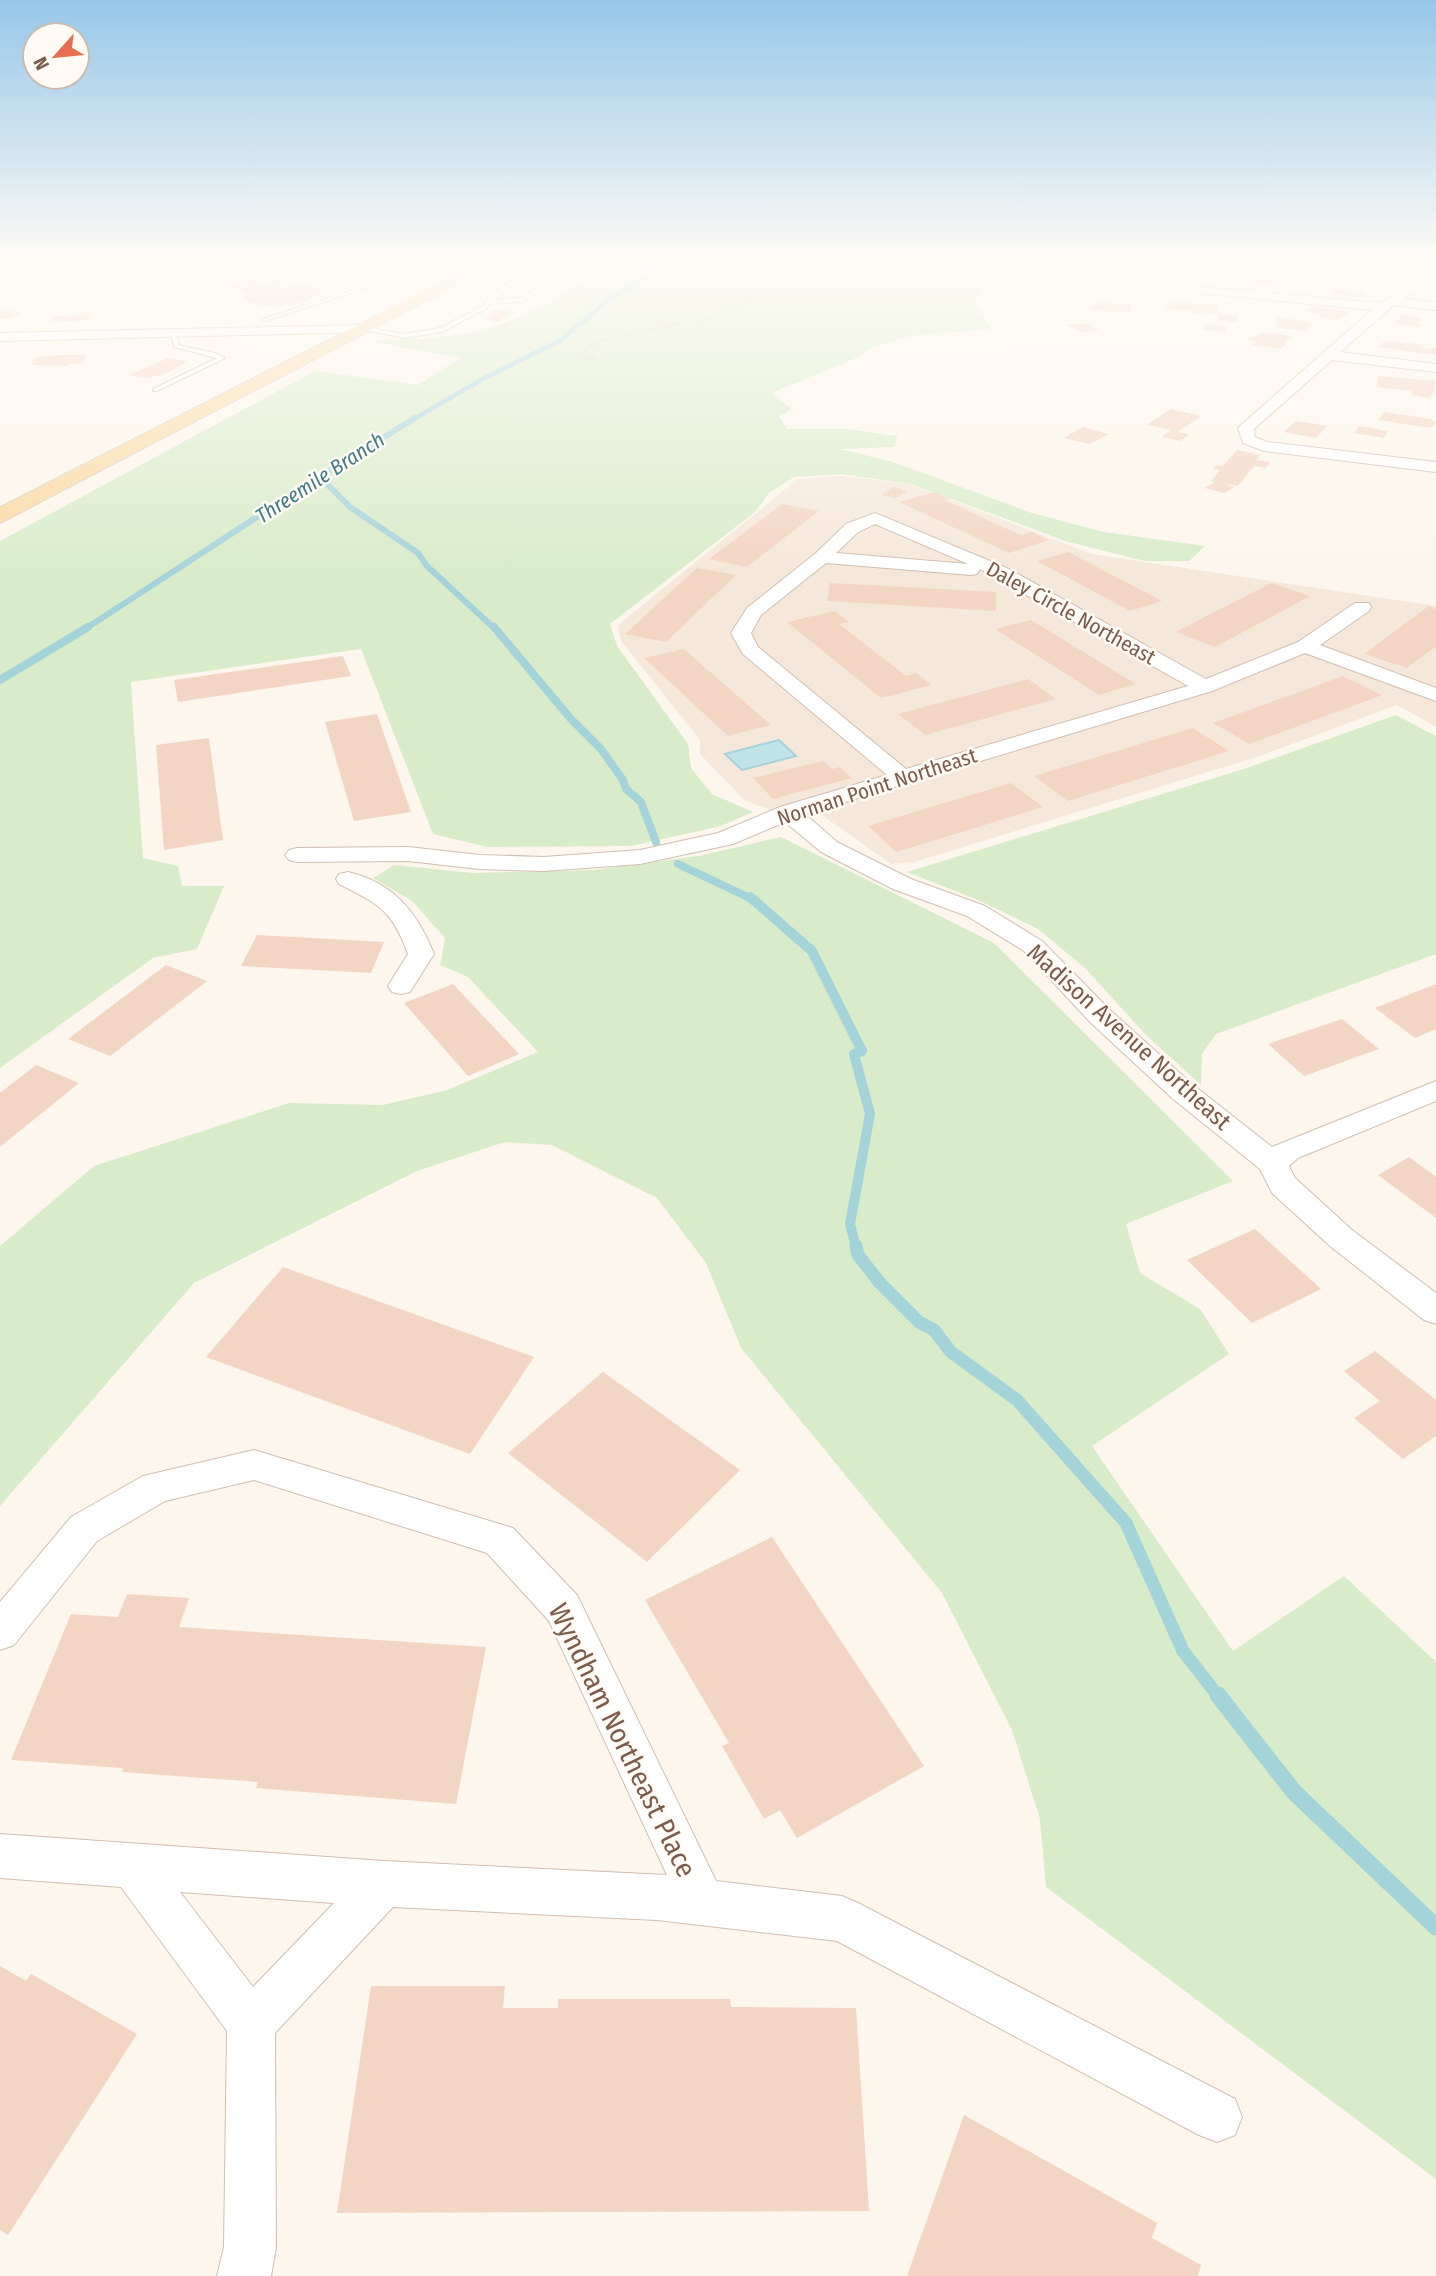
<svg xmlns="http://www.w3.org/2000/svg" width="1436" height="2276" viewBox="0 0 1436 2276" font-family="'Fira Sans Condensed',sans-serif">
<rect width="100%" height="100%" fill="#fdf6ec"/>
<polygon fill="#f5e8da" points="841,476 910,484 1092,554 1436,606 1436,727 1397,705 1257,757 914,862 891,864 802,801 770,810 744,800 700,754 700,740 621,641 618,625 798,479"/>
<g fill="#d8ecc9">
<path d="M539,257h401l56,13 -25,9 13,10 -10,15 6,5 10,20 -80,7 -37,11 -21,13 -81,33 21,16 -13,7 8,13h60l50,7 -2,11 -55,2 53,13 139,51 72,19 101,14 -16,15h-44l-80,-20 -154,-57 -70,-10 -47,3 -25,16 -14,19 -145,112 7,22 71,98 3,24 21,26 41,18 -32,14 -90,20 -144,1 -54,-13 -72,-185 -230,33 12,176 35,8 4,20h42l-27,63 -44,9 -153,110v-527l315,-170 103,14 42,-27 -86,-16 5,-2c40,-1 81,-2 119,-15 37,-12 73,-36 105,-57l-54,-7z"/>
<polygon points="1396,715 1436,736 1436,954 1216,1034 1202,1054 1201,1085 1145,1034 1086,969 1038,929 978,900 907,872 1247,768"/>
<polygon points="781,837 994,943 1233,1181 1126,1224 1140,1273 1200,1309 1229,1354 1092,1446 1233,1651 1344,1576 1436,1662 1436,2179 1046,1887 1040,1819 1012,1730 942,1593 741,1348 706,1263 657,1198 552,1145 505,1142 417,1171 194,1283 0,1506 0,1246 94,1166 289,1103 383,1105 447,1090 538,1052 468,977 440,965 445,938 412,901 373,878 394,865 473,873 594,870 698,856"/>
</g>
<polygon fill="#bfe3e8" stroke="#a5d3da" stroke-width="2" points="779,740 796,756 742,770 725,754"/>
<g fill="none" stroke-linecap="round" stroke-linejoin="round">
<polyline stroke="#a5d3da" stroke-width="4.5" points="412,420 481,380 561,340 606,302 676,257"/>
<g stroke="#a5d3da" stroke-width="6">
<polyline points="320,477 350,507 418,553 427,566 495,629"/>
<polyline points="85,629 300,489 415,418"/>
</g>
<g stroke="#a5d3da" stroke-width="8">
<polyline points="494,627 571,719 601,749 623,780 626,789 641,802 656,842"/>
<polyline points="0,680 88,627"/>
<polyline points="678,864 752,899"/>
</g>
<polyline stroke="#a5d3da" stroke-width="10" points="750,897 812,951 862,1051 854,1054 870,1114 850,1224 856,1247"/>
<polyline stroke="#a5d3da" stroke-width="13" points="856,1246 858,1255 880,1283 919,1322 934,1330 951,1352 1017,1400 1126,1523 1183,1651 1219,1697"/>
<polyline stroke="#a5d3da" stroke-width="17" points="1218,1695 1294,1792 1436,1927"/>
</g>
<g fill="#f3d5c3">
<polygon points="48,257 62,257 106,262 71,276 16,270"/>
<polygon points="1375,257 1384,257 1400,260 1388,266 1365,262"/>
<polygon points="1355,270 1378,274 1371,280 1351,277 1356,273 1352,273"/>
<polygon points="1260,277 1279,280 1269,287 1249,283"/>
<polygon points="286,278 284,285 302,284 321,290 317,298 293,305 263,306 243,300 246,292 225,286 250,279 271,285 274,279"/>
<polygon points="1335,289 1366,293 1361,298 1330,293"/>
<polygon points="1095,302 1132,305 1130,313 1091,310"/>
<polygon points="1168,302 1218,305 1217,313 1193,314 1193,311 1166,309"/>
<polygon points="1312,306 1346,311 1350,313 1336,320 1319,317 1322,315 1305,312"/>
<polygon points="0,310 22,312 8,319 0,319"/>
<polygon points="495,310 514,312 497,322 484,320 493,315 487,314"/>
<polygon points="93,314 90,320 52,322 55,316"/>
<polygon points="1218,314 1238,316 1237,322 1217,320"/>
<polygon points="1402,314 1423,318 1416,324 1421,325 1418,327 1395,324"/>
<polygon points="1279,317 1315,323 1304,331 1274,327 1279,323 1275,322"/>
<polygon points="1090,323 1099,331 1082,332 1067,325"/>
<polygon points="1204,324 1226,326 1225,332 1203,330"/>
<polygon points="1262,332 1291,336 1284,343 1288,343 1281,349 1252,345 1256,341 1248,340"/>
<polygon points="1385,341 1420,344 1425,346 1423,349 1436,348 1436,355 1378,347"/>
<polygon points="61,355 87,355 82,363 68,364 66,366 31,365 36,357"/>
<polygon points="168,358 187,361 170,372 149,378 129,375"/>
<polygon points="1379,376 1435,381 1434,390 1430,398 1411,395 1412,391 1376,387"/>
<polygon points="1171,409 1201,416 1178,432 1189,434 1181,441 1162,437 1171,430 1147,425"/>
<polygon points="1384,412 1431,419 1436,422 1431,428 1378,420"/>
<polygon points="1296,421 1327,426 1316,438 1284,432"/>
<polygon points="1359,426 1388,431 1384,438 1354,433"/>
<polygon points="1083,427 1109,434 1089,444 1064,438"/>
<polygon points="1237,450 1260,455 1256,460 1270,462 1266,468 1254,466 1238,486 1221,483 1234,487 1225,493 1205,488 1215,482 1211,481 1220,470 1213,469 1217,465 1223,466"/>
<polygon points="893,487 907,491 896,498 881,495"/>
<polygon points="934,492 950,499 944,500 1021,535 1031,532 1049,540 1009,553 899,502"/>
<polygon points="782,504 819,511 747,567 709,559"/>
<polygon points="1068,552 1162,601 1130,611 1037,561"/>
<polygon points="697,568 736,575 666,642 625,634"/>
<polygon points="830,583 996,592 996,611 827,601"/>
<polygon points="1271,583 1310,596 1215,647 1176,632"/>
<polygon points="1429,606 1436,609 1436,646 1407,668 1364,654"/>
<polygon points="835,611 849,622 839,624 906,676 916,673 932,685 881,698 787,622"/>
<polygon points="1031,620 1136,684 1099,695 995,629"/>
<polygon points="684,649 771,725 728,736 644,658"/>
<polygon points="343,656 351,676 178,702 174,680"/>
<polygon points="1343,676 1382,695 1250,744 1213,723"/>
<polygon points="1028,679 1056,699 925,735 898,714"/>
<polygon points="377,714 411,812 354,821 325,722"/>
<polygon points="1193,728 1229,751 1068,801 1034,776"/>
<polygon points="209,738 223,840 164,850 156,745"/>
<polygon points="823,761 832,769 840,767 852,778 773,799 753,778"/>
<polygon points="1011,783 1043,807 896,852 868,826"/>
<polygon points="257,935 384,942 371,973 241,966"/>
<polygon points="166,965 207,981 110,1056 68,1039"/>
<polygon points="453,984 519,1054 468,1076 404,1003"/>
<polygon points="1436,984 1436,1029 1415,1038 1375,1008"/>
<polygon points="1342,1019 1379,1049 1304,1076 1268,1044"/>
<polygon points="36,1065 79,1083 0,1147 0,1093"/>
<polygon points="1409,1157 1436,1177 1436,1218 1378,1175"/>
<polygon points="1255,1229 1321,1289 1252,1323 1187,1260"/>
<polygon points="283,1267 534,1357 470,1454 206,1357"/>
<polygon points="1375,1351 1436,1400 1436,1436 1403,1459 1354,1418 1380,1401 1344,1371"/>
<polygon points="603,1372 740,1470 647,1562 508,1453"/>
<polygon points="772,1537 924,1766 797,1838 780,1810 764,1819 722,1746 729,1743 645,1600"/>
<polygon points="127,1594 189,1598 179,1627 486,1647 456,1804 256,1788 258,1782 122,1772 123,1768 11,1760 71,1614 118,1617"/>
<polygon points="0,1966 26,1981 31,1974 137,2034 8,2235 0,2230"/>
<polygon points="371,1986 505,1986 503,2008 558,2008 558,1999 730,1999 731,2007 856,2008 869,2211 337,2213"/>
<polygon points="964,2115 1157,2223 1152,2238 1201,2265 1198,2276 907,2276"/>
</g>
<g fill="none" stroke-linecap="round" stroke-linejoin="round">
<defs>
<g id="service">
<path d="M548,267l14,2 7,5 -45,27 -34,3 -3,4 -45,24 -37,6 -44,-9 3,-2 41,7 35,-6 43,-22 8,-12 24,-15 -40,-5 -2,-3 43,4zM548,270l14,4 -41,24 -28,2 27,-19 -1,-3z"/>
<polygon points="374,283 379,284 265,321 260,320"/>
<polygon points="171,332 175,332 179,345 182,346 215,353 225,358 157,391 153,391 153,389 217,358 174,347"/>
</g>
<g id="minor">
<polygon points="1436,268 1436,277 1404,299 1436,302 1436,310 1394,305 1340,352 1436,364 1436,372 1332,360 1254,429 1255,437 1267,442 1436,462 1436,472 1264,451 1243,443 1238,428 1241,425 1372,310 1198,293 1192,289 1194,286 1381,303"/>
<polygon points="364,325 369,326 369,332 0,341 0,333"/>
<path d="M875,513l134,56 197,110 92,-37 57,-39h14l2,4 -2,4 -49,34 116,43v13l-131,-48 -93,38 -407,123 32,28 74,37 74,27 57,35 68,69 82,74 80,63 164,-66v20l-138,57 -9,8 6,12 57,52 84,63v31l-12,-4 -94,-74 -58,-53 -12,-24 -88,-71 -82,-76 -66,-71 -57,-35 -74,-27 -72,-37 -36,-30 -52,22 -93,20 -96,7 -64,-2 -72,-8 -111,1 -8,-2 -4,-5 4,-5 8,-2 111,-1 72,8 64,2 96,-7 78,-17 62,-26 107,-32 -144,-121 -12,-21 16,-25 69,-55 30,-29zM875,524l93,40 -132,-11 22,-21zM826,563l145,12 6,-1 3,-5 208,117 -282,83 -148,-122 -7,-14 10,-18z"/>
<path d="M348,872c46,11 69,40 86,82l-24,38 -9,2 -9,-2 -4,-6 20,-32c-16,-44 -28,-49 -69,-70l-3,-5 3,-5z"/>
<path d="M254,1450l259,78 64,67 139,286 126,15 16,7 377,196 7,18 -7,18 -18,7 -18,-7 -362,-194 -180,-21 -264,-13 -118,126 1,214 -5,29h-54l7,-29 3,-216 -106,-144 -121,-9v-44l384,27 283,14 -118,-254 -62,-68 -233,-73 -89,21 -68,40 -83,104 -14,5v-48l71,-85 72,-41zM180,1892l154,11 -81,84z"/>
</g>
<polygon id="primary" points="492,257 511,257 0,523 0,507"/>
</defs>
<use href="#service" stroke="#d1beb0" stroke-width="2"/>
<use href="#minor" stroke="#d1beb0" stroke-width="2"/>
<use href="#primary" stroke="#dad1cd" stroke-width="2"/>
<g stroke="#d9b8a5" stroke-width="2" stroke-dasharray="1 2.5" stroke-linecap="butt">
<polyline points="580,354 598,341 711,317 749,302 768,285 774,257"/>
<polygon points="580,354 595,357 583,360 577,358"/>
</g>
<use href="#service" fill="#fff" fill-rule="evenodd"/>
<use href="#minor" fill="#fff" fill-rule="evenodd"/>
<use href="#primary" fill="#fbd9a5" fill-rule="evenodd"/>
</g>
<linearGradient id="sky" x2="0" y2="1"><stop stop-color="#97c7e8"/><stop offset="0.45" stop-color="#fefbf6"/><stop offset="1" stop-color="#fefbf6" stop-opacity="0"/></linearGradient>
<rect width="1436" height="576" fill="url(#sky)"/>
<g text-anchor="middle" stroke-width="5" stroke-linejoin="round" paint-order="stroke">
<g font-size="21" font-style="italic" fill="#437c86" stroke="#fffaf3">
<text transform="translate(320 478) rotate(-33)" y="7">Threemile Branch</text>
</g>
<g font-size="21" fill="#7a5c4d" stroke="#fffaf3">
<text transform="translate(1071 613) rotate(29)" y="7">Daley Circle Northeast</text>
<text transform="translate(877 787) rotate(-18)" y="7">Norman Point Northeast</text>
</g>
<g font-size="24" fill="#7a5c4d" stroke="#fffaf3">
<text transform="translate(1129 1037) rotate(42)" y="8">Madison Avenue Northeast</text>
</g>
<g font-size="28" fill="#7a5c4d" stroke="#fffaf3">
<text transform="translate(623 1740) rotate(64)" y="10">Wyndham Northeast Place</text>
</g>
</g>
<g transform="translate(56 56) rotate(243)"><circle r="33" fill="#fffaf3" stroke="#cabbb1" stroke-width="2"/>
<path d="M0-5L12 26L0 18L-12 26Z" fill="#e76f51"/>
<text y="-10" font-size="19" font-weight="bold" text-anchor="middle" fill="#7a5c4d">N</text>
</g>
</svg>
